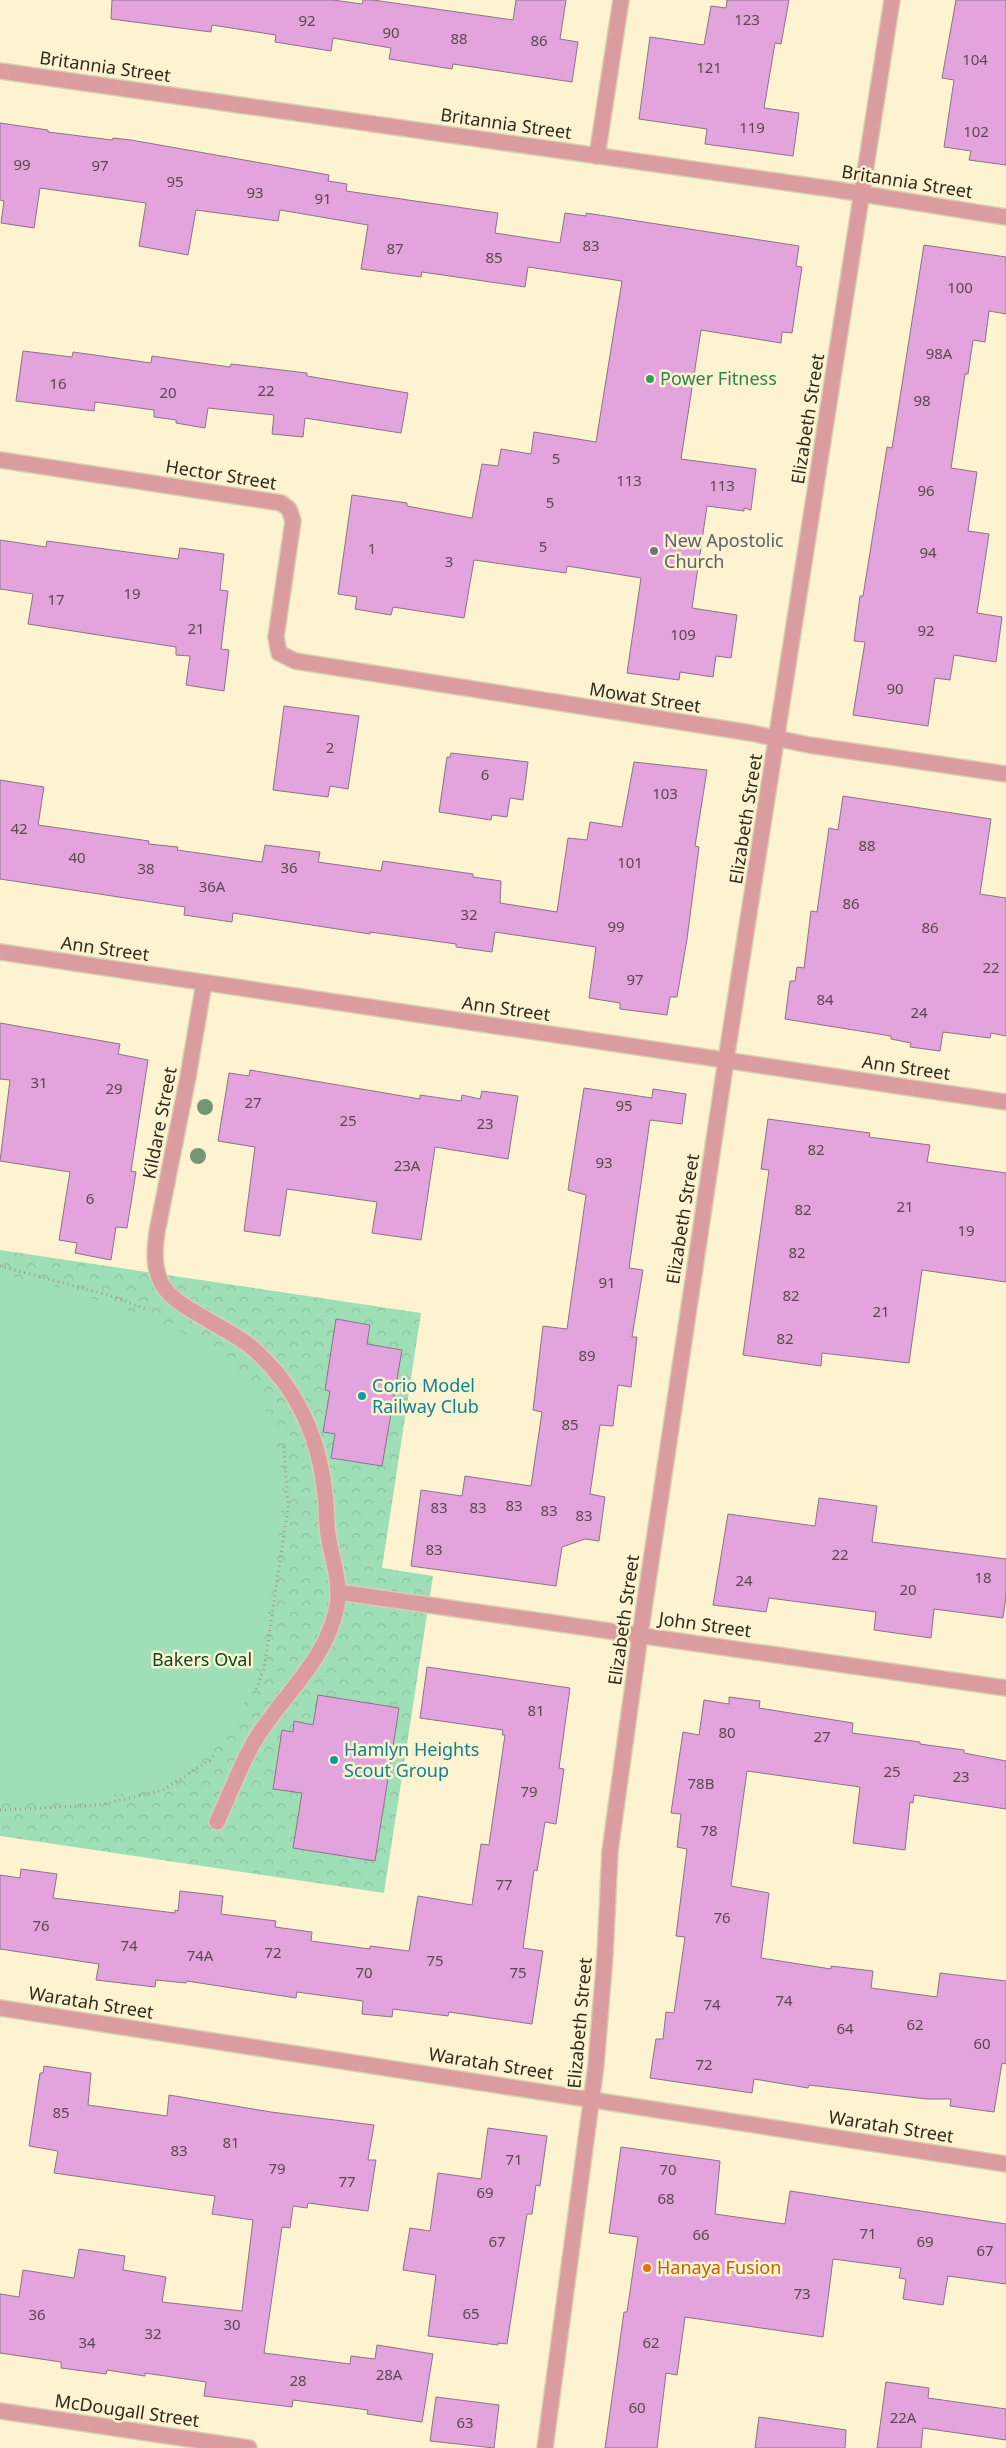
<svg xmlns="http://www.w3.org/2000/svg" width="1006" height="2448" viewBox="0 0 1006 2448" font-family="'Noto Sans',sans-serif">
<defs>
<pattern id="park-crowns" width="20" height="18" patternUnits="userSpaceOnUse" patternTransform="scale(1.25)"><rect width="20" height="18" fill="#9fdfb7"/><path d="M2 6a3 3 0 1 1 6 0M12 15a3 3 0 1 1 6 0" fill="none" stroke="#89c09d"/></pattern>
</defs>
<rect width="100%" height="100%" fill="#fdf3d1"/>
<polygon fill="url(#park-crowns)" points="0,1250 421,1313 382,1568 433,1576 384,1893 0,1836"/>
<polygon fill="#9fdfb7" points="0,1274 65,1289 170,1326 222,1356 255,1390 274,1429 282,1478 281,1514 272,1587 265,1631 249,1696 214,1748 169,1782 98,1798 0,1804"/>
<g fill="#e3a4de" stroke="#8c7289">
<polygon points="112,0 333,0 362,4 363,0 373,0 513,20 516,0 566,0 560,39 578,42 572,82 453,64 452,69 389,59 391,48 333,38 331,51 275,42 276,35 212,25 211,32 111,19"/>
<polygon points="727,0 789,0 781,44 775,43 764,108 799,113 793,156 705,144 707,129 639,119 650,37 704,45 711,6 726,8"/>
<polygon points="956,0 1006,0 1006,165 969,160 971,151 944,147 954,80 942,78"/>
<polygon points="0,123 48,130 48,132 112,140 113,138 131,140 329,175 328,181 347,184 346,191 498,213 495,233 560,243 565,213 586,216 586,213 799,246 796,266 802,267 792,333 782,332 781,343 701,330 681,459 756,469 751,510 744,508 744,511 707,506 692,608 737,615 731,658 716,656 713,677 680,672 679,680 627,673 641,578 567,566 566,573 474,560 464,618 393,607 391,615 355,609 357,597 338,594 352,495 407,503 407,506 472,518 482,464 498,466 501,449 531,454 534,432 596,442 622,281 528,267 525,287 422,272 421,277 361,269 368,225 280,210 278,221 196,210 188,255 139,246 146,203 40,188 34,228 1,223 4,201 0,200"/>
<polygon points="924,245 1006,257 1006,314 989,311 985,342 973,340 968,374 965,374 951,468 977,472 968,531 989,534 977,613 1002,617 996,662 954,655 950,680 935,678 928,726 853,715 865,642 854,641 860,596 863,596 887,447 892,448"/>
<polygon points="23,351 72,357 73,352 151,363 152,356 230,367 231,364 307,373 307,376 408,393 401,433 305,418 303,437 272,434 274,415 208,408 205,428 176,423 176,420 154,417 154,410 95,402 94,411 16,401"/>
<polygon points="0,540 46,547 47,541 178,559 180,548 224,554 220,590 228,591 221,649 229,650 224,691 186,685 190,656 176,655 176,647 28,624 33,594 0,589"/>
<polygon points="284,706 359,716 348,789 330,786 328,797 273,790"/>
<polygon points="451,753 528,762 523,800 510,798 507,817 492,815 491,820 439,812 447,757 450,757"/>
<polygon points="634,762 707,770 695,846 699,847 687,939 677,997 670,997 667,1015 620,1009 620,1003 589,998 596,947 495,932 492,952 456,947 456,944 370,932 370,934 233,913 232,922 184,915 185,907 0,879 0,780 44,787 38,825 149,841 148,844 178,847 177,850 262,862 265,845 320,852 318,862 381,871 383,861 473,874 473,877 501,881 500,903 557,912 568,838 587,840 590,822 622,827"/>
<polygon points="843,796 991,819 980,894 1006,898 1006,1036 991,1033 990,1038 943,1032 940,1051 910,1047 911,1043 891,1039 891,1036 785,1019 790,981 795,981 797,967 804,968 811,911 817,912 829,828 838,830"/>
<polygon points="0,1023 120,1044 118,1054 148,1060 131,1171 136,1172 127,1228 116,1227 111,1260 75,1253 77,1243 59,1240 70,1172 0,1161 10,1080 0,1079"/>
<polygon points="250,1070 420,1099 420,1095 461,1101 462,1095 480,1099 482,1091 518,1096 508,1159 435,1147 421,1240 372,1233 377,1202 287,1189 280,1236 244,1231 255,1147 218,1141 229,1073 249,1076"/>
<polygon points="584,1088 652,1098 653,1089 686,1094 682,1124 650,1120 629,1268 643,1270 632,1337 637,1337 631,1387 618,1385 613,1426 600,1425 590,1494 605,1497 599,1541 585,1539 562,1547 556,1586 411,1566 421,1490 462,1496 465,1476 531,1486 542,1412 533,1410 543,1326 567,1329 586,1195 568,1190"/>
<polygon points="768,1119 870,1133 869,1137 930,1145 927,1162 1006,1173 1006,1282 922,1270 909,1363 822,1353 821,1366 743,1355 769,1170 761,1169"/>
<polygon points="336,1319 370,1325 367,1344 402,1350 382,1466 331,1458 335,1434 323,1432 330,1391 325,1390"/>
<polygon points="819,1498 877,1506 872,1542 1006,1559 1006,1596 1003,1618 934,1609 931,1638 874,1630 876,1612 769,1598 766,1612 713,1605 728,1514 815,1526"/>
<polygon points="427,1667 570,1688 559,1768 564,1769 556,1824 545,1822 537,1871 534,1870 523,1948 543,1951 532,2024 449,2012 448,2016 393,2009 392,2017 362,2014 363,2001 297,1992 296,1998 187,1981 186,1983 156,1980 155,1987 96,1980 99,1964 0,1949 0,1875 20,1878 21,1869 57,1874 53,1898 175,1913 175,1910 178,1911 180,1891 223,1896 221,1914 276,1921 275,1927 312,1932 311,1941 370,1949 370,1946 409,1951 418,1896 472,1905 481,1844 489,1845 505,1735 502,1735 503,1730 420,1718"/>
<polygon points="318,1695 399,1708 375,1861 293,1848 302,1793 273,1789 282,1730 293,1732 294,1721 313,1725"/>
<polygon points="729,1697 760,1701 759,1708 853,1723 852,1733 920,1742 920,1744 964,1750 964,1753 1006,1761 1006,1809 914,1795 913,1803 910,1802 905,1850 853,1843 860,1787 747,1771 731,1886 769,1893 761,1958 831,1969 831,1966 873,1971 871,1988 937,1997 940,1973 1006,1981 1006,2064 1002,2063 994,2112 950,2106 951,2099 926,2099 809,2085 808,2088 754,2079 752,2093 650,2078 656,2039 663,2039 666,2012 674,2013 685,1937 676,1936 687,1849 677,1847 681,1814 671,1813 683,1732 699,1735 704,1700 729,1704"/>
<polygon points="44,2066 91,2073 88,2105 167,2116 169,2095 271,2112 374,2125 368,2160 376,2160 368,2211 308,2203 307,2208 293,2206 290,2228 282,2227 264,2353 350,2364 351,2356 375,2359 377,2345 433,2354 422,2422 367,2414 368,2410 293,2400 292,2407 204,2396 206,2382 145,2373 145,2376 107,2370 106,2374 61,2368 61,2362 0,2353 0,2294 19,2297 23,2270 74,2278 79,2249 125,2256 123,2270 166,2277 162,2302 242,2311 253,2220 212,2214 215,2196 54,2173 58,2151 29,2146 40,2073 43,2073"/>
<polygon points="488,2128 547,2136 540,2186 536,2185 532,2214 527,2214 507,2344 498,2343 498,2345 428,2336 436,2275 403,2270 410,2228 430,2231 438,2173 481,2179"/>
<polygon points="621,2147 720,2161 715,2214 785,2224 790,2191 1006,2224 1006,2284 948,2276 943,2305 903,2299 906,2279 899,2278 901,2268 833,2259 823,2337 685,2317 677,2375 666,2373 657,2448 605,2448 624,2312 627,2312 638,2237 609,2233"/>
<polygon points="886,2382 929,2388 928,2398 1006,2409 1006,2440 923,2428 921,2448 877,2448"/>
<polygon points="436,2397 499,2405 494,2448 430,2441"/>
<polygon points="759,2417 846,2430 845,2448 755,2448"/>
</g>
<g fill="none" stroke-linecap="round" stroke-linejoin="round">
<defs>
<g id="minor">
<polyline points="0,71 832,189 1006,217"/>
<polyline points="597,156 621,0"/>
<polyline points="0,460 281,503 289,509 293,521 276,637 279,653 295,661 751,733 809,745 1006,774"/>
<polyline points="0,952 1006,1102"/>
<path d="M204,983l-16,94 -31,155c-3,20 -4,42 9,58 13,18 63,39 84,56 45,38 69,90 75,148 2,13 1,27 3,41 4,23 13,48 9,71 -10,53 -52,87 -80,131 -16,26 -27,57 -40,85"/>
<polyline points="338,1592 1006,1688"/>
<polyline points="0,2008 1006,2164"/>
<polyline points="0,2411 249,2448"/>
<polyline points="545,2448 596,2065 605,1955 610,1851 640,1635 726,1060 892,0"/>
</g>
</defs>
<use href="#minor" stroke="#d8cfb1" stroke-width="18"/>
<g stroke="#a29a82" stroke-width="3" stroke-dasharray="1 4" stroke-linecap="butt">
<polyline points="0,1266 112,1296 145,1309"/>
<polyline points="256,1689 264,1669 288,1507 284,1446"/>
<polyline points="0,1810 100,1805 163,1790 210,1760 214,1755"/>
</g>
<use href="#minor" stroke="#da9c9f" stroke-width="15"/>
</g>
<g fill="#769575">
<circle cx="205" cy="1107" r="8"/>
<circle cx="198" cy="1156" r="8"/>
</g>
<circle fill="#2e9e5b" stroke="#fdf3d1" stroke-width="2" cx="650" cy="379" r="5"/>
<circle fill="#6b7280" stroke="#fdf3d1" stroke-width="2" cx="654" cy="551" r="5"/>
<g fill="#0f9aa8" stroke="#fdf3d1" stroke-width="2">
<circle cx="362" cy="1396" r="5"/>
<circle cx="334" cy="1760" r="5"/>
</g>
<circle fill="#e8710a" stroke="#fdf3d1" stroke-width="2" cx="647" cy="2268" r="5"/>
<g text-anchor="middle" stroke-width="5" stroke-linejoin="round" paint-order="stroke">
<g font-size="15" fill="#5b484d">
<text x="747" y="25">123</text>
<text x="307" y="26">92</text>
<text x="391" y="38">90</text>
<text x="459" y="44">88</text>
<text x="539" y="46">86</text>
<text x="975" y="65">104</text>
<text x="709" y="73">121</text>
<text x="752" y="133">119</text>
<text x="976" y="137">102</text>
<text x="22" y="170">99</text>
<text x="100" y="171">97</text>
<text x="175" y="187">95</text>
<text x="255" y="198">93</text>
<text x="323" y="204">91</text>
<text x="591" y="251">83</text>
<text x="395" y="254">87</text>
<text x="494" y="263">85</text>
<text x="960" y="293">100</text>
<text x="939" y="359">98A</text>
<text x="58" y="389">16</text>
<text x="266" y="396">22</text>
<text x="168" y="398">20</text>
<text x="922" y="406">98</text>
<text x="556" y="464">5</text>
<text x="629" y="486">113</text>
<text x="722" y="491">113</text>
<text x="926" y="496">96</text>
<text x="550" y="508">5</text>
<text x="543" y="552">5</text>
<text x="372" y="554">1</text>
<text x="928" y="558">94</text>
<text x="449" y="567">3</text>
<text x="132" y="599">19</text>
<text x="56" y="605">17</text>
<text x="196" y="634">21</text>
<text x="926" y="636">92</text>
<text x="683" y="640">109</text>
<text x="895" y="694">90</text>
<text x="330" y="753">2</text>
<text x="485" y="780">6</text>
<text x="665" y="799">103</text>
<text x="19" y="834">42</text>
<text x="867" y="851">88</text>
<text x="77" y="863">40</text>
<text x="630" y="868">101</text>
<text x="289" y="873">36</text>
<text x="146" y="874">38</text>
<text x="212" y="892">36A</text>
<text x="851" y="909">86</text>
<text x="469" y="920">32</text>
<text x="616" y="932">99</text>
<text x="930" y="933">86</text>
<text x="991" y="973">22</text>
<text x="635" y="985">97</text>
<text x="825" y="1005">84</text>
<text x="919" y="1018">24</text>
<text x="39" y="1088">31</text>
<text x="114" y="1094">29</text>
<text x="253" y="1108">27</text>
<text x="624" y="1111">95</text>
<text x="348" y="1126">25</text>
<text x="485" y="1129">23</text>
<text x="816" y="1155">82</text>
<text x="604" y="1168">93</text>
<text x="407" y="1171">23A</text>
<text x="90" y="1204">6</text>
<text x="905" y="1212">21</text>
<text x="803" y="1215">82</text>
<text x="966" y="1236">19</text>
<text x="797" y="1258">82</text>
<text x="607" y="1288">91</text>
<text x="791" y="1301">82</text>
<text x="881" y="1317">21</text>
<text x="785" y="1344">82</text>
<text x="587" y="1361">89</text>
<text x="570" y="1430">85</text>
<text x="514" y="1511">83</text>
<text x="439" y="1513">83</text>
<text x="478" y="1513">83</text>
<text x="549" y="1516">83</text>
<text x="584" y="1521">83</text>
<text x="434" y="1555">83</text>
<text x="840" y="1560">22</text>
<text x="983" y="1583">18</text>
<text x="744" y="1586">24</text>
<text x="908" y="1595">20</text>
<text x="536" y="1716">81</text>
<text x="727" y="1738">80</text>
<text x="822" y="1742">27</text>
<text x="892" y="1777">25</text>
<text x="961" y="1782">23</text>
<text x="701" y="1789">78B</text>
<text x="529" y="1797">79</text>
<text x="709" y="1836">78</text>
<text x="504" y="1890">77</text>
<text x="722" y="1923">76</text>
<text x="41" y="1931">76</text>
<text x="129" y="1951">74</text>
<text x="273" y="1958">72</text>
<text x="200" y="1961">74A</text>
<text x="435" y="1966">75</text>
<text x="364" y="1978">70</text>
<text x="518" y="1978">75</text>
<text x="784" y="2006">74</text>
<text x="712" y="2010">74</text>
<text x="915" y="2030">62</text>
<text x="845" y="2034">64</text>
<text x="982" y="2049">60</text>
<text x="704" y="2070">72</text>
<text x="61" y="2118">85</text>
<text x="231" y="2148">81</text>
<text x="179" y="2156">83</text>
<text x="514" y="2165">71</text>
<text x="277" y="2174">79</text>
<text x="668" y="2175">70</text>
<text x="347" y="2187">77</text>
<text x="485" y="2198">69</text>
<text x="666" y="2204">68</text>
<text x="868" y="2239">71</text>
<text x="701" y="2240">66</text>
<text x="497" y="2247">67</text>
<text x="925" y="2247">69</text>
<text x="985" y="2256">67</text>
<text x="802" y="2299">73</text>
<text x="471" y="2319">65</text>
<text x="37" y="2320">36</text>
<text x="232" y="2330">30</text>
<text x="153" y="2339">32</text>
<text x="87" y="2348">34</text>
<text x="651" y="2348">62</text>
<text x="389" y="2380">28A</text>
<text x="298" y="2386">28</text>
<text x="637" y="2413">60</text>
<text x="903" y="2423">22A</text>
<text x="465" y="2428">63</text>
</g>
<g font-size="18" fill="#2e2a1d" stroke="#fdf3d1">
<text transform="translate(105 67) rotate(8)" y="6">Britannia Street</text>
<text transform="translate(506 124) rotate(8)" y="6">Britannia Street</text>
<text transform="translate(907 182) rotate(9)" y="6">Britannia Street</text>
<text transform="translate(808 419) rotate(-81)" y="6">Elizabeth Street</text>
<text transform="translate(221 475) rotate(9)" y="6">Hector Street</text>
<text transform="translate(645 698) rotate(9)" y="6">Mowat Street</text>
<text transform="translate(746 819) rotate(-81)" y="6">Elizabeth Street</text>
<text transform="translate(105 949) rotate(8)" y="6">Ann Street</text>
<text transform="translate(506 1009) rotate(8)" y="6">Ann Street</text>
<text transform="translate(906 1068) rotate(8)" y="6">Ann Street</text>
<text transform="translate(160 1123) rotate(-79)" y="6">Kildare Street</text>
<text transform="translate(683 1219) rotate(-81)" y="6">Elizabeth Street</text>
<text transform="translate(624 1620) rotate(-82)" y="6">Elizabeth Street</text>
<text transform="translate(705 1625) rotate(8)" y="6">John Street</text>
<text transform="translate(91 2003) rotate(9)" y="6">Waratah Street</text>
<text transform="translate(580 2023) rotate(-85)" y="6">Elizabeth Street</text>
<text transform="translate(491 2064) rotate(9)" y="6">Waratah Street</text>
<text transform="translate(891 2127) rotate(9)" y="6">Waratah Street</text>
<text transform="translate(127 2411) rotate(8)" y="6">McDougall Street</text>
</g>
<g font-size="18" fill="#27864d" stroke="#fdf3d1" text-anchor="start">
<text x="660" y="385">Power Fitness</text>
</g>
<g font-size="18" fill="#5b616d" stroke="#fdf3d1" text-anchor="start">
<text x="664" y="547">New Apostolic<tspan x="664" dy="21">Church</tspan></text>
</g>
<g font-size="18" fill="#0d838f" stroke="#fdf3d1" text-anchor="start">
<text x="372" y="1392">Corio Model<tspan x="372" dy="21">Railway Club</tspan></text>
<text x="344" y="1756">Hamlyn Heights<tspan x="344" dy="21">Scout Group</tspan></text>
</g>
<g font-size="18" fill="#08482a" stroke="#fdf3d1">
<text x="202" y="1666">Bakers Oval</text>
</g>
<g font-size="18" fill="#c56008" stroke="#fdf3d1" text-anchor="start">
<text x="657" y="2274">Hanaya Fusion</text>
</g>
</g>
</svg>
